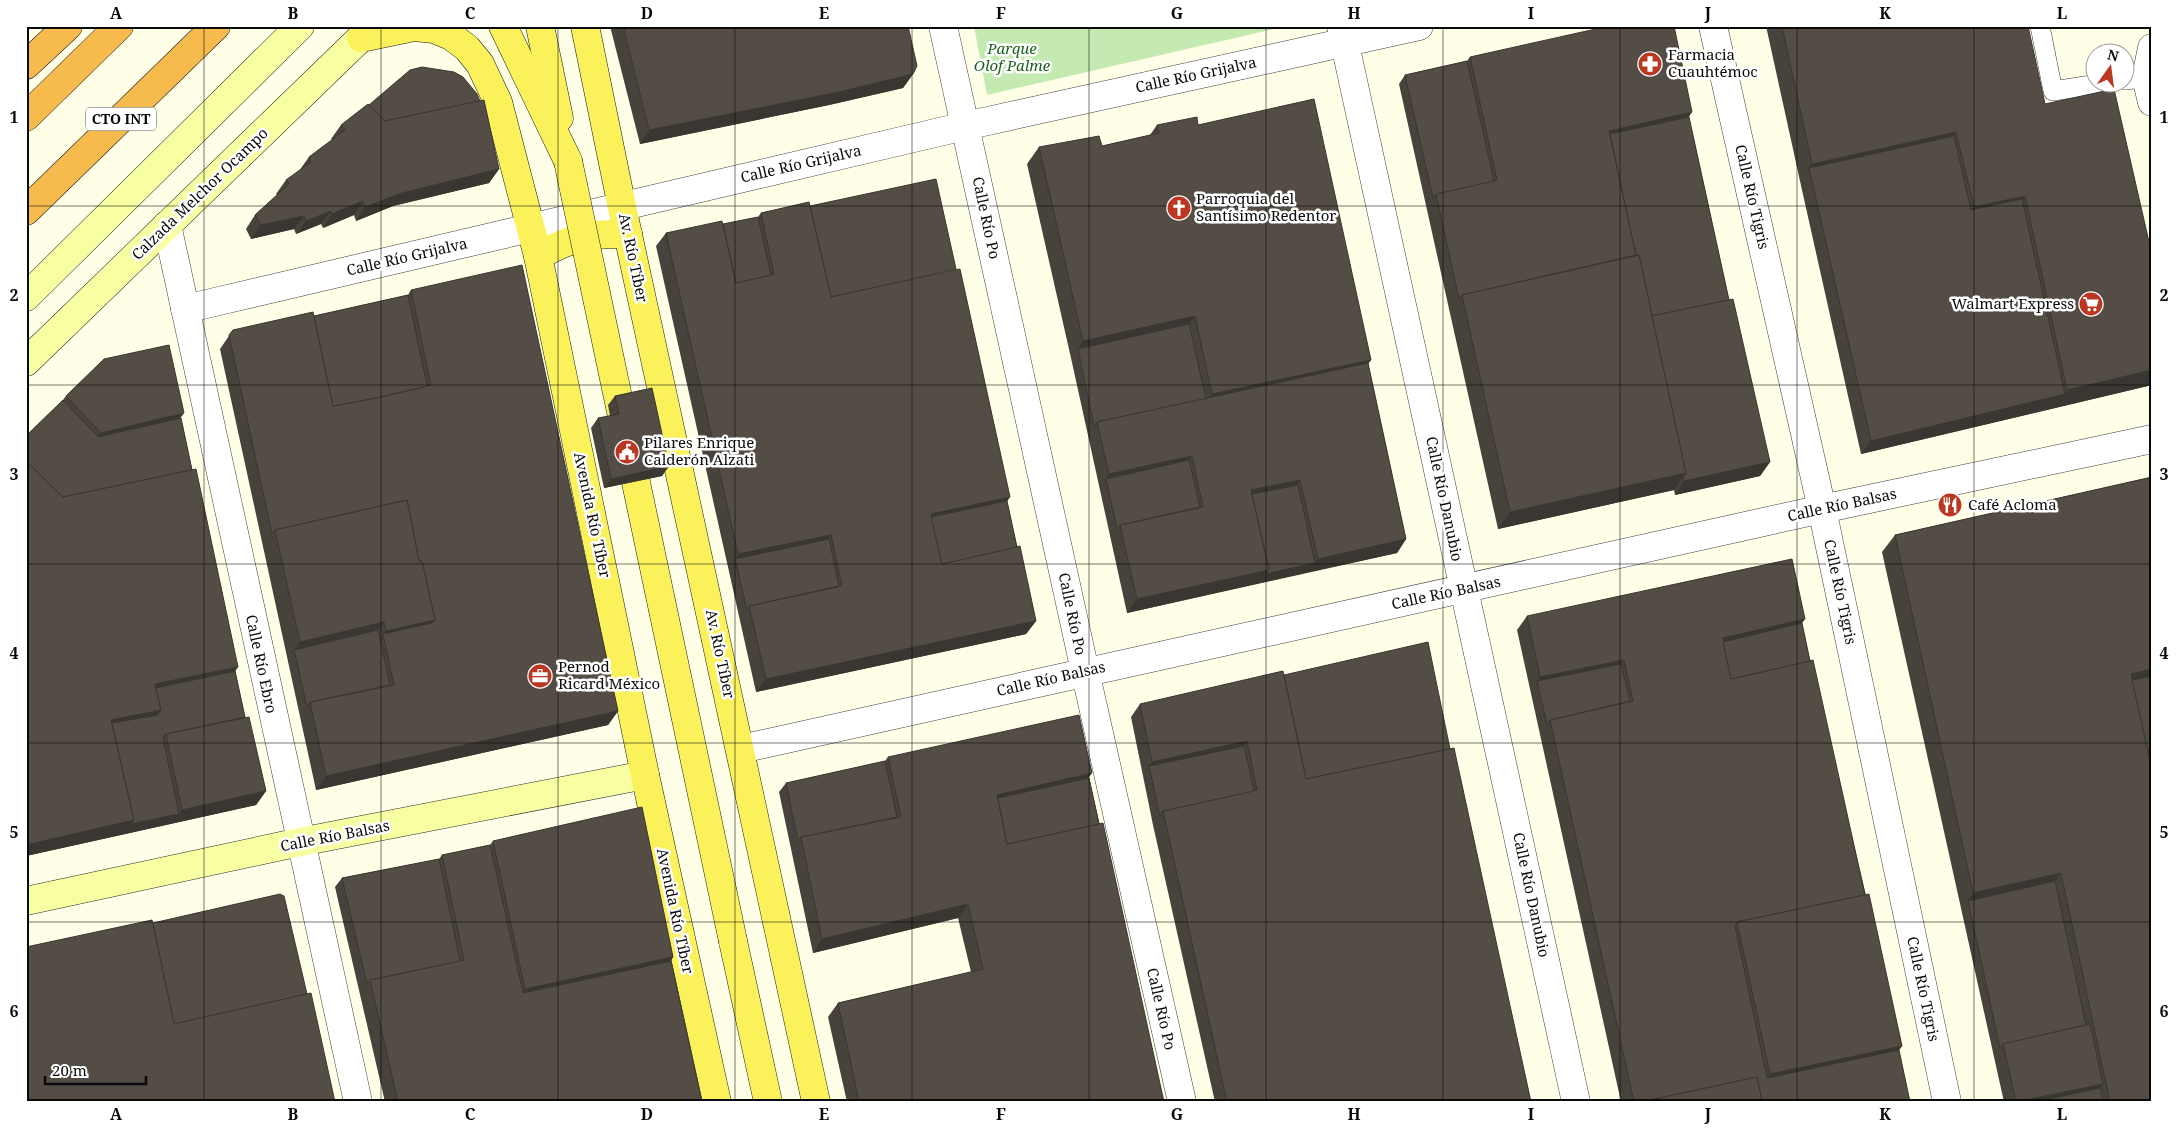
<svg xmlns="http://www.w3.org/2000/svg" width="2178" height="1128" viewBox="0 0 2178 1128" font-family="'Noto Serif',serif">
<rect width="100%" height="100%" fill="#ffffe7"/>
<polygon fill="#c4e9b1" points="974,26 1287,26 987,95"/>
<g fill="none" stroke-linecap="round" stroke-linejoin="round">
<defs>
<g id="lane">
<polyline points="2040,26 2053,91 2111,82"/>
<polyline points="2126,80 2146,77"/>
</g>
<g id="street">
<polyline points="943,26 1085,671 1182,1102"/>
<polyline points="1341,26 1576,1102"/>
<polyline points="1713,26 1822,509 1947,1102"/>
<polyline points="2152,48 2146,77 2152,102"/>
<polyline points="167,225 358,1102"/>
<polyline points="185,309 965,126 1419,26"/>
<polyline points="741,749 1822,509 2152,439"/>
</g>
<g id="secondary">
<polyline points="26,297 300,26"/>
<polyline points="26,362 373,26"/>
<polyline points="26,901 300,842 645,775"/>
</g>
<g id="primary">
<polyline points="503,26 568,161"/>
<polyline points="540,26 559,118"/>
<polyline points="585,26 622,207 816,1102"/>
<polyline points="361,38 414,27 434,29 451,36 467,48 480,64 498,102 538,256 645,775 717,1102"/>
<path d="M538,256c34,-19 52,-23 90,-22"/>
<polyline points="733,941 768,1102"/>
</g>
<g id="highway">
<polyline points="26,65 68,26"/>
<polyline points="26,117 119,26"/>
<polyline points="26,211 216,26"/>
</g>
</defs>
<use href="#lane" stroke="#3d3d3d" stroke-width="20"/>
<use href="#street" stroke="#3d3d3d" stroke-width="29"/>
<use href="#secondary" stroke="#2c2c2c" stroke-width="29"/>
<use href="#primary" stroke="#1b1b1b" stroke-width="29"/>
<use href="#highway" stroke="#1b1b1b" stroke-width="29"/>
<use href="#lane" stroke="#fff" stroke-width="19"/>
<use href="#street" stroke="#fff" stroke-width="28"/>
<use href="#secondary" stroke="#f8ffa2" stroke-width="28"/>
<use href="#primary" stroke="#fbf25b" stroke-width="28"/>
<use href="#highway" stroke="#f7ba4d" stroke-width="28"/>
<defs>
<polyline id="primary-bridge" points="568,161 733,941"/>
</defs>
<use href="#primary-bridge" stroke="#1b1b1b" stroke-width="29" stroke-linecap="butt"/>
<use href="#primary-bridge" stroke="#fbf25b" stroke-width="28"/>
</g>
<g fill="#47423c">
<polygon points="610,26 908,26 913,74 903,88 829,105 640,144"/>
<polygon points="1766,26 1987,26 2045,104 2152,255 2152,385 1861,454 1800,181"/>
<polygon points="1470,57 1689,117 1729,300 1770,462 1760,476 1675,495 1674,490 1498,529 1399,84 1405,75 1467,61"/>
<polygon points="341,125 499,169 489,183 393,206 356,221 354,215 323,228 321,224 296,234 294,229 251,239 246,229 255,215 277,195 276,194 286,180 299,171 309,157 332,140 331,139"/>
<polygon points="1157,125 1198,125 1371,360 1368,363 1406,539 1397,553 1127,613 1071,358 1027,164 1039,147 1102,146 1150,135"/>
<polygon points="810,206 1007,501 1017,547 1036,621 1026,634 756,692 656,246 666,233 723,224 758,217 761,213"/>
<polygon points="411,290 618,711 608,725 316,790 220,349 233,330 314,316 408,295"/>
<polygon points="66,396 181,418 245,717 266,791 256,805 26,856 26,436 63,400"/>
<polygon points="615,396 669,466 662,476 604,488 591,428 598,418 610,416 608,405"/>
<polygon points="2152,477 2152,1102 2004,1102 1882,552 1895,535"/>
<polygon points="1527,616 1805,619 1802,623 1810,661 1902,1046 1899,1050 1910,1102 1621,1102 1517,630"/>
<polygon points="1284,675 1450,749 1531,1102 1215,1102 1153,825 1131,717 1140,704"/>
<polygon points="888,757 1089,778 1164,1102 847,1102 828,1017 838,1003 971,972 958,918 813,953 779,792 786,783 885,761"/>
<polygon points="493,841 673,957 671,961 702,1102 385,1102 335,887 342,878 439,859 442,855 490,845"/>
</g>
<g fill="#3a3631">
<polygon points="913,74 903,88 829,105 640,144 649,130"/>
<polygon points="1692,112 1683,126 1608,143 1609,131"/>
<polygon points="1956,132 1944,150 1809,168 1812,164"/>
<polygon points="499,169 489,183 393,206 356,221 365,207 402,193"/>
<polygon points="2025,196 2013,213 1961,224 1974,207"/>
<polygon points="363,201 354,215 323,228 332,214"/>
<polygon points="331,211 321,224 296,234 306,221"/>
<polygon points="304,216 294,229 251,239 261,225"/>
<polygon points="1195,316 1183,334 1078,349 1083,341"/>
<polygon points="1371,360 1359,377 1207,402 1212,394"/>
<polygon points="2152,370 2152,385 1861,454 1871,441 2065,394 2067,390"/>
<polygon points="184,413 174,427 92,446 101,433"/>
<polygon points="1192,456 1183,469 1106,479 1109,474"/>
<polygon points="1770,462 1760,476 1675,495 1684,481"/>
<polygon points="669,466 662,476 604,488 611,479"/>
<polygon points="1686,473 1674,490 1498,529 1510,512"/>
<polygon points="1300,480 1291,494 1250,502 1251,490"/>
<polygon points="1010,497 1001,511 929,526 931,514"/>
<polygon points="831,535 822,548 735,559 738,554"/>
<polygon points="1406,539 1397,553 1309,572 1318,559"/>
<polygon points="1315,563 1309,572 1127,613 1137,599 1269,570"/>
<polygon points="1805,619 1795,632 1721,650 1723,638"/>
<polygon points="435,620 422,637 383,634 386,631"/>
<polygon points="1036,621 1026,634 756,692 766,679"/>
<polygon points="384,622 372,639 294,650 300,642"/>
<polygon points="1624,660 1615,673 1537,681 1540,677"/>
<polygon points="238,667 229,681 154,696 155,684"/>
<polygon points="2152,669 2152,684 2127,690 2131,674"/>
<polygon points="161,710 151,724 110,732 111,720"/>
<polygon points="618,711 608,725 316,790 326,776"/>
<polygon points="1247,741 1237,755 1149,766 1143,775 1152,762"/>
<polygon points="1092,773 1082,787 995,807 997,795"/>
<polygon points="266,791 256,805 26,856 26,845 134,820 179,814 182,810"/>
<polygon points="2061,873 2048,891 1968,901 1973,893"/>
<polygon points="968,904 958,918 813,953 822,939"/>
<polygon points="673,957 661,974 513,1006 525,989"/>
<polygon points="1902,1046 1889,1064 1758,1092 1770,1074"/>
<polygon points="2103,1084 2094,1097 2072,1102 2019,1102"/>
</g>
<g fill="#534d46" stroke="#3a3631">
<polygon points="623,26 908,26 917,66 913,74 839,92 649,130"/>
<polygon points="1609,26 1674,26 1692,112 1609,131 1636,255 1462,295 1459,299 1436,194 1497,180 1470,57"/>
<polygon points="1782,26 1987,26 1988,27 1991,26 2028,26 2045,104 2114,89 2152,255 2152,370 2067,390 2025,196 1974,207 1956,132 1812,164"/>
<polygon points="1467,61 1494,181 1436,194 1433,198 1405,75"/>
<polygon points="422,67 454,72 463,77 477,94 480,101 385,121 369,105 410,70"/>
<polygon points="1314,99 1371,360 1212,394 1195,316 1083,341 1039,147 1099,136 1102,146 1159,133 1157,125 1197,117 1198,125"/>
<polygon points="484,100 499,169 402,193 365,207 363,201 332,214 331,211 306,221 304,216 261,225 255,215 289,184 286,180 311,162 309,157 345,130 341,125 368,104 385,121"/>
<polygon points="1689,117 1729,300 1652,316 1639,255 1636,255 1610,134"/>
<polygon points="1954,136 1971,210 2022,199 2065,394 1871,441 1809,168"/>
<polygon points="936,179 956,269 831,297 810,206"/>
<polygon points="809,202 831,297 960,269 1010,497 931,514 942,564 1020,546 1036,621 766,679 749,606 842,586 831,535 738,554 666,233 722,221 736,283 774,274 761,213"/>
<polygon points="758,217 771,275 736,283 723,224"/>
<polygon points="1639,255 1686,473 1510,512 1462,295"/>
<polygon points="522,265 618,711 326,776 310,702 394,685 383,634 432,623 435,620 422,561 419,561 407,500 275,530 272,534 229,335 233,330 313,312 333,406 381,397 431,385 411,290"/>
<polygon points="408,295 427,386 381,397 333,406 314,316"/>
<polygon points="1733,299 1770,462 1684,481 1683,477 1686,473 1652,316"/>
<polygon points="1189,324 1206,399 1097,422 1094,426 1078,349"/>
<polygon points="169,345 184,413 101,433 66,396 104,359"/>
<polygon points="1368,363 1406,539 1318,559 1300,480 1251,490 1269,570 1137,599 1120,525 1203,507 1192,456 1109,474 1097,422"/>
<polygon points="652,388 669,466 611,479 598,418 619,414 615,396"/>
<polygon points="63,400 98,437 181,418 192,470 63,497 26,461 26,436"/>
<polygon points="1189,460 1200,507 1120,525 1117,529 1106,479"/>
<polygon points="26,461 63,497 196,469 238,667 155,684 161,710 111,720 134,820 26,845"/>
<polygon points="2152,477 2152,669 2131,674 2152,768 2152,1102 2110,1102 2061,873 1973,893 1895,535"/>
<polygon points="1298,485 1315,563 1266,574 1269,570 1252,494"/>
<polygon points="407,500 419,561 422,561 435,620 386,631 384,622 300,642 275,530"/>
<polygon points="1007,501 1017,547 942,564 931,517"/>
<polygon points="829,539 839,586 749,606 747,610 735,559"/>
<polygon points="1792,559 1805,619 1723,638 1731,679 1813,660 1865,895 1737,922 1735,926 1767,1078 1899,1050 1910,1102 1762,1102 1757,1077 1641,1102 1634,1102 1550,720 1633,701 1624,660 1540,677 1527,616"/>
<polygon points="1802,623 1810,661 1731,679 1723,642"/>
<polygon points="378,630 390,685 310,702 307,707 294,650"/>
<polygon points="1428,642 1450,749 1306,779 1284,675"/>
<polygon points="1621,664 1630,701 1550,720 1547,724 1537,681"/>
<polygon points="235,671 245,717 166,734 163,738 179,814 131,824 134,820 112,723 158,715 161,710 156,688"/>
<polygon points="1283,671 1306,779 1454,748 1531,1102 1227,1102 1163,811 1257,790 1247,741 1152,762 1140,704"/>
<polygon points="2152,676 2152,765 2151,765 2132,680"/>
<polygon points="1079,715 1092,773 997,795 1007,844 1103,823 1164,1102 859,1102 838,1003 983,969 968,904 822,939 801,837 901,817 888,757"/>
<polygon points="249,717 266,791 182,810 166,734"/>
<polygon points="1244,746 1254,791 1163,811 1160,816 1149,766"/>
<polygon points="885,761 897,817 801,837 798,841 786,783"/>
<polygon points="1089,778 1099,824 1007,844 998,798"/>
<polygon points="642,807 673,957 525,989 493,841"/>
<polygon points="490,845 523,993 671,961 702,1102 398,1102 370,980 464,960 442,855"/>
<polygon points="439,859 460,961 370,980 367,984 342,878"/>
<polygon points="2055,881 2086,1025 2003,1044 2000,1048 1968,901"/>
<polygon points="280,894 284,896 307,994 174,1024 153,923"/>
<polygon points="1869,894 1902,1046 1770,1074 1737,922"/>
<polygon points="152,920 174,1024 311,993 335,1102 28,1102 26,1092 26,947"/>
<polygon points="2090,1024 2103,1084 2016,1102 2003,1044"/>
<polygon points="1757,1077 1762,1102 1641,1102"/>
<polygon points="2100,1088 2103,1102 2035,1102"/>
</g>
<path fill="none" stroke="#0a0a0a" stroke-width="1" stroke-opacity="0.55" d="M204,26v1076M381,26v1076M558,26v1076M735,26v1076M912,26v1076M1089,26v1076M1266,26v1076M1443,26v1076M1620,26v1076M1797,26v1076M1974,26v1076M26,206h2126M26,385h2126M26,564h2126M26,743h2126M26,922h2126"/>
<defs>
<symbol id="pharmacy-disc" viewBox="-11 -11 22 22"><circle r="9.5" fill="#ba3721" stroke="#fff"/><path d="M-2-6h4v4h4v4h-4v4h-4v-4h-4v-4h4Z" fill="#fff"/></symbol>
<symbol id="church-disc" viewBox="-11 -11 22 22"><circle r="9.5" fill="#ba3721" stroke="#fff"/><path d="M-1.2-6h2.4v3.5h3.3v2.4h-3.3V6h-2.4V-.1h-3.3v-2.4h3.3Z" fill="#fff"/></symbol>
<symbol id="supermarket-disc" viewBox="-11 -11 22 22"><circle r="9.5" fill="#ba3721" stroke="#fff"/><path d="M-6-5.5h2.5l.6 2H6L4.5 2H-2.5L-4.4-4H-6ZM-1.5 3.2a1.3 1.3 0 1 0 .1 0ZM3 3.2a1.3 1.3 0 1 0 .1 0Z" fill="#fff"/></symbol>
<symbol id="civic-disc" viewBox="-11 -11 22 22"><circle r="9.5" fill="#ba3721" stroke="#fff"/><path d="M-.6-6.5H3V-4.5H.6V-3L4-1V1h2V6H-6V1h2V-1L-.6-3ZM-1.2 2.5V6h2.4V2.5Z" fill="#fff"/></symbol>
<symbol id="restaurant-disc" viewBox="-11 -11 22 22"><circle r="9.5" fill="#ba3721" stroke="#fff"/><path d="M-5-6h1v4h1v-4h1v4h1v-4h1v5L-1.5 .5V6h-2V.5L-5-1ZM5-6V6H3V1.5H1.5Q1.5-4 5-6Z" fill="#fff"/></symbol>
<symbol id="office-disc" viewBox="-11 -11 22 22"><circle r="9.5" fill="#ba3721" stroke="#fff"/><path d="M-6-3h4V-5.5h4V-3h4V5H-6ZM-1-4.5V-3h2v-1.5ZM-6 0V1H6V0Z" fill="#fff"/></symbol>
</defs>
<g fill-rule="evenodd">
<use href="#pharmacy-disc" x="1636" y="50" width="28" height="28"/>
<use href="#church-disc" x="1165" y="194" width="28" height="28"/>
<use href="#supermarket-disc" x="2077" y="290" width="28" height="28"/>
<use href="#civic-disc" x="613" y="438" width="28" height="28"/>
<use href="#restaurant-disc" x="1936" y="491" width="28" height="28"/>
<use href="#office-disc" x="526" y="662" width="28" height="28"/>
</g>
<g text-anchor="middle" stroke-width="5" stroke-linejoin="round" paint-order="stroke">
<rect fill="#fff" stroke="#545454" stroke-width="1" x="86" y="107.5" width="70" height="23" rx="4"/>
<g font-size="14" font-weight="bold" fill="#0a0a0a">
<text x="121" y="124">CTO INT</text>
</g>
<g font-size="15" font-style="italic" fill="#1c611b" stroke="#fff">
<text x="1012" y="54">Parque<tspan x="1012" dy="17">Olof Palme</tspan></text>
</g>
<g font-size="15" fill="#0a0a0a" stroke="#fff" text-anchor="start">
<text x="1668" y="60">Farmacia<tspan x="1668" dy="17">Cuauhtémoc</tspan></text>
<text x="1196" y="204">Parroquia del<tspan x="1196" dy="17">Santísimo Redentor</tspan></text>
<text x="2074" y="309" text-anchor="end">Walmart Express</text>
<text x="644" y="448">Pilares Enrique<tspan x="644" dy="17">Calderón Alzati</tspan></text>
<text x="1968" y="510">Café Acloma</text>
<text x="558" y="672">Pernod<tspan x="558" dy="17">Ricard México</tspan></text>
</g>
<g font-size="15" fill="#0a0a0a" stroke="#fff">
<text transform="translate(1196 75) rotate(-12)" y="5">Calle Río Grijalva</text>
<text transform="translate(801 164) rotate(-13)" y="5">Calle Río Grijalva</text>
<text transform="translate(200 194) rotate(-44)" y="5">Calzada Melchor Ocampo</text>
<text transform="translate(1752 197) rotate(77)" y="5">Calle Río Tigris</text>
<text transform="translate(986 218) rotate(78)" y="5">Calle Río Po</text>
<text transform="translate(407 257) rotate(-13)" y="5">Calle Río Grijalva</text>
<text transform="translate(633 258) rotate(78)" y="5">Av. Río Tíber</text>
<text transform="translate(1444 499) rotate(78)" y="5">Calle Río Danubio</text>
<text transform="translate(1842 505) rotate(-12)" y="5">Calle Río Balsas</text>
<text transform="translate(592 515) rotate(78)" y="5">Avenida Río Tíber</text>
<text transform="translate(1840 592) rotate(78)" y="5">Calle Río Tigris</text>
<text transform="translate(1446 593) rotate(-12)" y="5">Calle Río Balsas</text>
<text transform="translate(1072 614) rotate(78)" y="5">Calle Río Po</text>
<text transform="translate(720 654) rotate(78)" y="5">Av. Río Tíber</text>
<text transform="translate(261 664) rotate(78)" y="5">Calle Río Ebro</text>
<text transform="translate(1051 679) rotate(-13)" y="5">Calle Río Balsas</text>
<text transform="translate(335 836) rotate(-11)" y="5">Calle Río Balsas</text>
<text transform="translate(1531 895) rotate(78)" y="5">Calle Río Danubio</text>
<text transform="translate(675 911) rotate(78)" y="5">Avenida Río Tíber</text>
<text transform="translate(1923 989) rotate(78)" y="5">Calle Río Tigris</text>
<text transform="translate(1161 1009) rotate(77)" y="5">Calle Río Po</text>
</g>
</g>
<rect width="2178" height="1128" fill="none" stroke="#ffffff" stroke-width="55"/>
<g transform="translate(2110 68) rotate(14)"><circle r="24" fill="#ffffff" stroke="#9d9d9d"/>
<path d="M0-4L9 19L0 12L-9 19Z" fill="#ba3721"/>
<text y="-8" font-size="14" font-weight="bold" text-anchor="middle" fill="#0a0a0a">N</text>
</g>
<path d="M45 1076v8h101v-8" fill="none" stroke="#0a0a0a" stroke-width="2.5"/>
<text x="52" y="1076" font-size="15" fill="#0a0a0a" stroke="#ffffff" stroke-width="4" paint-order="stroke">20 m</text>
<rect x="28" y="28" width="2122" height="1072" fill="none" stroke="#0a0a0a" stroke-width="2"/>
<g font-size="16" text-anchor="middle" font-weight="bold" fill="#0a0a0a">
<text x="116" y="19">A</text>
<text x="293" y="19">B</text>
<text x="470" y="19">C</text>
<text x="647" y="19">D</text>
<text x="824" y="19">E</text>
<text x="1001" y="19">F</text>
<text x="1177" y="19">G</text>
<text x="1354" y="19">H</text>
<text x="1531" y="19">I</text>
<text x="1708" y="19">J</text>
<text x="1885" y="19">K</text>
<text x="2062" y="19">L</text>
<text x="14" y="123">1</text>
<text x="2164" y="123">1</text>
<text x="14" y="301">2</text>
<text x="2164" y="301">2</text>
<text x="14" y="480">3</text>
<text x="2164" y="480">3</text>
<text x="14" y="659">4</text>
<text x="2164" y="659">4</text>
<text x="14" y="838">5</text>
<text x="2164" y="838">5</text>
<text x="14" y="1017">6</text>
<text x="2164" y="1017">6</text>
<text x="116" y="1120">A</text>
<text x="293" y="1120">B</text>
<text x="470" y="1120">C</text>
<text x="647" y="1120">D</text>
<text x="824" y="1120">E</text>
<text x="1001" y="1120">F</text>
<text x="1177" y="1120">G</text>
<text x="1354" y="1120">H</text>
<text x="1531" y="1120">I</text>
<text x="1708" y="1120">J</text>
<text x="1885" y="1120">K</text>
<text x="2062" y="1120">L</text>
</g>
</svg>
